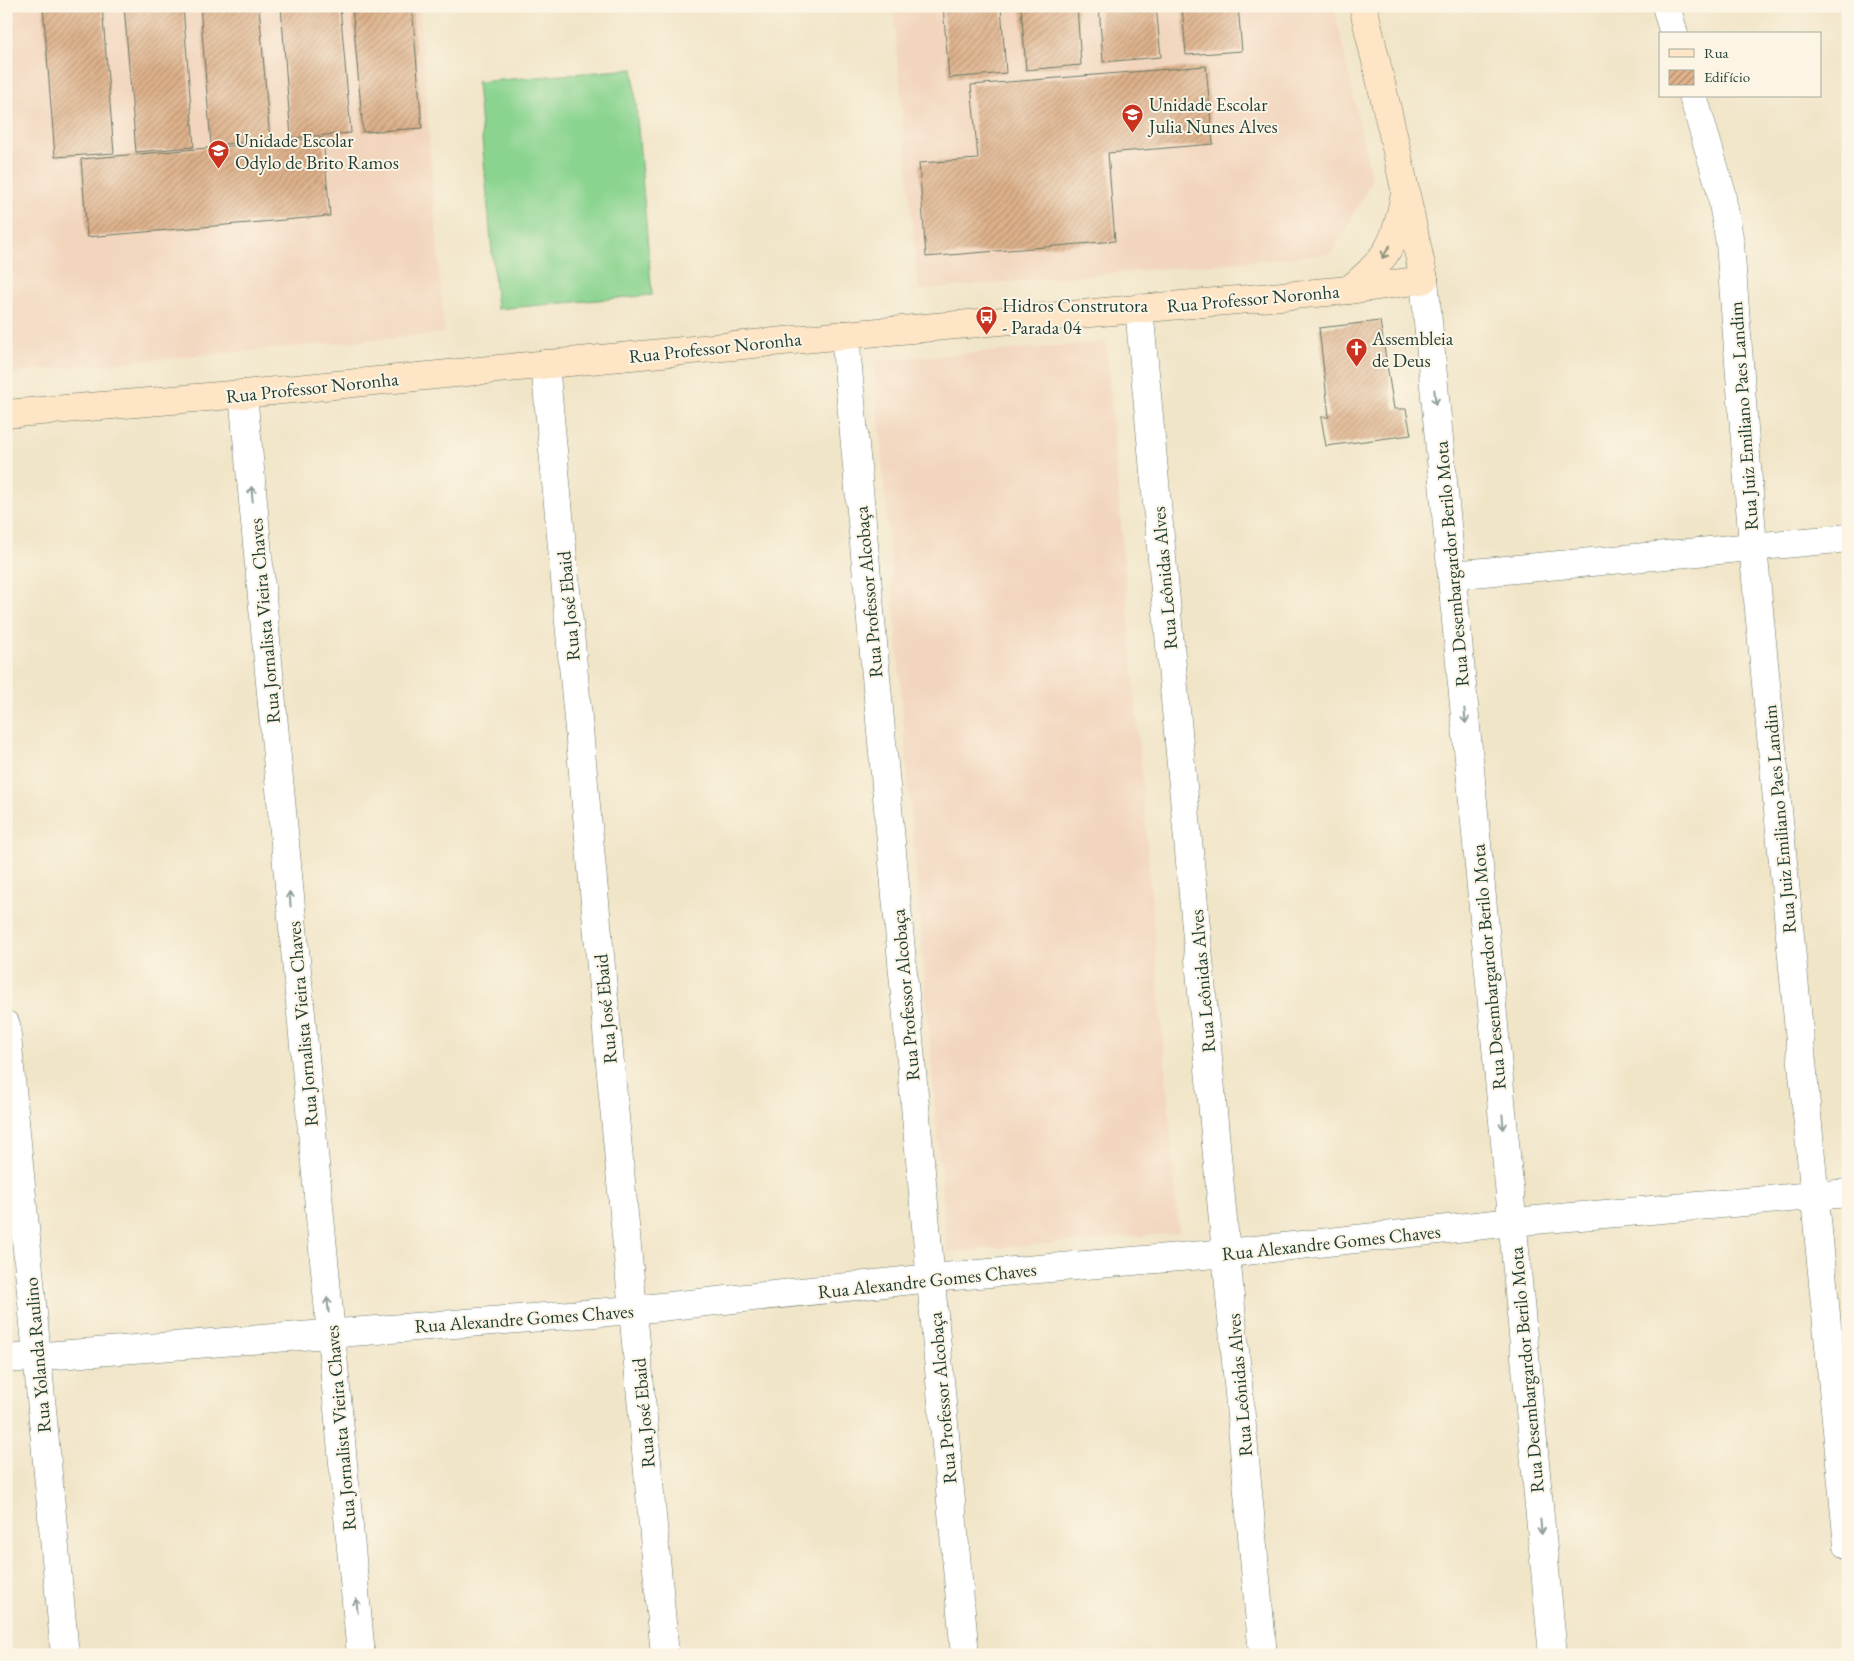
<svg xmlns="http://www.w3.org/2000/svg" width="1854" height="1661" viewBox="0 0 1854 1661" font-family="'EB Garamond',serif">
<defs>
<pattern id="building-hatch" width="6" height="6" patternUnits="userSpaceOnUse" patternTransform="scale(1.25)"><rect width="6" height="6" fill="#deb18a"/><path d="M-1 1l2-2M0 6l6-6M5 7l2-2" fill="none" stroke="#b39172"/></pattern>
</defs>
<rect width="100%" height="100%" fill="#fcf5e5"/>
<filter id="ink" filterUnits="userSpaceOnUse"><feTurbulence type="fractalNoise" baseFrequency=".02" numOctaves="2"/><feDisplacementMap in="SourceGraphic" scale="10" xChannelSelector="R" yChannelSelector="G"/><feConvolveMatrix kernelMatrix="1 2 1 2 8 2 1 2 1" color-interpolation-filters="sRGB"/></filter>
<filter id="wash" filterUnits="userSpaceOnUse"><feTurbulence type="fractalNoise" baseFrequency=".0096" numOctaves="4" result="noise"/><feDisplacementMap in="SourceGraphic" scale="20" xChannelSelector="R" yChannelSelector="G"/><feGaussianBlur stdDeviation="1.12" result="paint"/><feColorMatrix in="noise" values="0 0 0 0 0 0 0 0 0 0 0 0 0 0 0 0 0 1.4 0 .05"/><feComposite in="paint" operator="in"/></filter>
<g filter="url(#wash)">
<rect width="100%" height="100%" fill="#f1e5c8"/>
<g fill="#f2d5bd">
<polygon points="6,6 419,6 444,333 6,373"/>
<polygon points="893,6 1334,6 1372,181 1331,254 918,290"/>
<polygon points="1106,342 1179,1233 947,1252 874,361"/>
</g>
<polygon fill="#8ad490" stroke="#548862" points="633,69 652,295 497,309 477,82"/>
<g id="blocks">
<g fill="url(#building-hatch)">
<polygon points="43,6 102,6 114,153 55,157"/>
<polygon points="124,6 183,6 194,147 136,152"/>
<polygon points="200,6 259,6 270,141 211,145"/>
<polygon points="281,6 340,6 351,133 291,138"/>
<polygon points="352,6 412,6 422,128 363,132"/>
<polygon points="943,6 1001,6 1006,73 949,78"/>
<polygon points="1021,6 1077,6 1081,65 1026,70"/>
<polygon points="1099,6 1156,6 1161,57 1103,62"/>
<polygon points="1182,6 1238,6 1242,51 1186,55"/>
<polygon points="1206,66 1213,144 1108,153 1115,241 926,257 919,163 978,159 971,85"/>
<polygon points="323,138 330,216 87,237 81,159"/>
<polygon points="1380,321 1394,409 1406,409 1411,435 1326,446 1321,417 1329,417 1319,328"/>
<polygon points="6,1423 8,1423 10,1452 6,1452"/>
</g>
</g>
</g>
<g filter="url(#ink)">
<use href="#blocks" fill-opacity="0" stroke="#687868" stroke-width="1"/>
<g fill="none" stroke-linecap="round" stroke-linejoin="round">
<defs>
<g id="street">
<polyline points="1666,6 1674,34"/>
<polyline points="1693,96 1720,187 1730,243 1753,547 1848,1546"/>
<polyline points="1424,279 1553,1655"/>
<polyline points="1139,308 1263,1655"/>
<polyline points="845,335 965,1655"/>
<polyline points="545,364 665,1655"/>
<polyline points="243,394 361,1655"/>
<polyline points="1452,575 1848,538"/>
<polyline points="6,1025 65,1655"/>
<polyline points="6,1359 633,1310 931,1278 1227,1253 1512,1222 1848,1193"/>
</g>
<g id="secondary">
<path d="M1349,290c36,-29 47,-46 55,-92"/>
<polyline points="6,414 243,394 845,335 1349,290 1422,280 1424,279 1395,143 1363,6"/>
</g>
</defs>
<use href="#street" stroke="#687868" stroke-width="29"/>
<use href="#secondary" stroke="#687868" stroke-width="29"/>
<use href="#street" stroke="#fff" stroke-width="28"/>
<use href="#secondary" stroke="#fde5c5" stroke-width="28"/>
</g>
<defs><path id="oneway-shaft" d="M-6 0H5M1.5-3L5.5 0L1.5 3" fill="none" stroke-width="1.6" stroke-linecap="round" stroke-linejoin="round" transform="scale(1.25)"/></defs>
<use stroke="#8e917c" href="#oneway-shaft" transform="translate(1386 252) rotate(122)"/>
<g stroke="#8f9e9a">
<use href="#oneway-shaft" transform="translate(1435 397) rotate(85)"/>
<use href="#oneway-shaft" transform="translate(252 494) rotate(-95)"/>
<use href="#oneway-shaft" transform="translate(1465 716) rotate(85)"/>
<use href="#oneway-shaft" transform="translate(290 899) rotate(-95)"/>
<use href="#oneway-shaft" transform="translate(1503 1122) rotate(85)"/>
<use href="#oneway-shaft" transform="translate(328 1305) rotate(-95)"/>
<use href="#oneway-shaft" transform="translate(1541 1527) rotate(85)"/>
<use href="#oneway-shaft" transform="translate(357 1606) rotate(-95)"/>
</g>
</g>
<defs>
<symbol id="school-pin" viewBox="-11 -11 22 30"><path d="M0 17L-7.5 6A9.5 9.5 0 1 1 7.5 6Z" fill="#c8321e" stroke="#fcf5e5"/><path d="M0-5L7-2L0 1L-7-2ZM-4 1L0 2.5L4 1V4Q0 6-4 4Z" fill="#fff"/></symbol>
<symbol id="bus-pin" viewBox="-11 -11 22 30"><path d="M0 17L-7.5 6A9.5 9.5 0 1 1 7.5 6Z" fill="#c8321e" stroke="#fcf5e5"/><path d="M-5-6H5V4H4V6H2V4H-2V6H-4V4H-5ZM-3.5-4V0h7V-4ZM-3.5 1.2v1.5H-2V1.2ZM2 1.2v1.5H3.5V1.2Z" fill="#fff"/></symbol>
<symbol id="church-pin" viewBox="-11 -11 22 30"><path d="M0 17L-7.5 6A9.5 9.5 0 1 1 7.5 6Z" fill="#c8321e" stroke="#fcf5e5"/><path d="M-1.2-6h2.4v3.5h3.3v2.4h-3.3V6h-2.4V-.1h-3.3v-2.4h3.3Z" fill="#fff"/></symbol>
</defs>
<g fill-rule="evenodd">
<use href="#school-pin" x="1120" y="102" width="25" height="34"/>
<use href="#school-pin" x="206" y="138" width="25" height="34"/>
<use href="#bus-pin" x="974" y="304" width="25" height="34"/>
<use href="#church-pin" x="1344" y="336" width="25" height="34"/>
</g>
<g text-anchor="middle" stroke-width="4" stroke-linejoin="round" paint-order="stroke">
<g font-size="19" fill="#1f3d34" stroke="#fcf5e5" text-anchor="start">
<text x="1149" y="111">Unidade Escolar<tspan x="1149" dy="22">Julia Nunes Alves</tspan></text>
<text x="235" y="147">Unidade Escolar<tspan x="235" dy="22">Odylo de Brito Ramos</tspan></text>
<text x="1002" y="312">Hidros Construtora<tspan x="1002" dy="22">- Parada 04</tspan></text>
<text x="1372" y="345">Assembleia<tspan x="1372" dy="22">de Deus</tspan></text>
</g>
<g font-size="19" fill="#1f3d34" stroke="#fcf5e5">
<text transform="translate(1253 298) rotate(-5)" y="7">Rua Professor Noronha</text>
<text transform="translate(715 347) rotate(-6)" y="7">Rua Professor Noronha</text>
<text transform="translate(312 387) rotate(-6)" y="7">Rua Professor Noronha</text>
<text transform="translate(1743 416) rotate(-94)" y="7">Rua Juiz Emiliano Paes Landim</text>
<text transform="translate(1451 564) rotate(-95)" y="7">Rua Desembargardor Berilo Mota</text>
<text transform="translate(1164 578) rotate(-95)" y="7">Rua Leônidas Alves</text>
<text transform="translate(868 592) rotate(-95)" y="7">Rua Professor Alcobaça</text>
<text transform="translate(568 606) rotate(-95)" y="7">Rua José Ebaid</text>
<text transform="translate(264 621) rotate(-95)" y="7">Rua Jornalista Vieira Chaves</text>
<text transform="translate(1779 819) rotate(-95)" y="7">Rua Juiz Emiliano Paes Landim</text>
<text transform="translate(1488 967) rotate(-95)" y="7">Rua Desembargardor Berilo Mota</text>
<text transform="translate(1202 981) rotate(-95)" y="7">Rua Leônidas Alves</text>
<text transform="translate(905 995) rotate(-95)" y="7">Rua Professor Alcobaça</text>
<text transform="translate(605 1009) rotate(-95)" y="7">Rua José Ebaid</text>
<text transform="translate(302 1024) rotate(-95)" y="7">Rua Jornalista Vieira Chaves</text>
<text transform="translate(1331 1242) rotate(-6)" y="7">Rua Alexandre Gomes Chaves</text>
<text transform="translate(927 1280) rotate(-6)" y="7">Rua Alexandre Gomes Chaves</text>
<text transform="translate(524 1318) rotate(-4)" y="7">Rua Alexandre Gomes Chaves</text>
<text transform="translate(37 1355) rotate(-95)" y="7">Rua Yolanda Raulino</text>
<text transform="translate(1526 1370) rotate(-95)" y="7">Rua Desembargardor Berilo Mota</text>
<text transform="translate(1239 1385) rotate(-95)" y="7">Rua Leônidas Alves</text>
<text transform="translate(942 1398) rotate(-95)" y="7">Rua Professor Alcobaça</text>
<text transform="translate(643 1413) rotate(-95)" y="7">Rua José Ebaid</text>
<text transform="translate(340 1428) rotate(-95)" y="7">Rua Jornalista Vieira Chaves</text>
</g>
</g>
<rect width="1854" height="1661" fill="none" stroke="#fcf5e5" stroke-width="25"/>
<rect x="1659" y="32" width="162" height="65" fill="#fcf5e5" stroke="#a4ab9e"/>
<rect x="1669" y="49" width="25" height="8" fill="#fde5c5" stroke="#a4ab9e"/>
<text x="1704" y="58" font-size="15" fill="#1f3d34">Rua</text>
<rect x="1669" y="70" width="25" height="15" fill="url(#building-hatch)" stroke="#a4ab9e"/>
<text x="1704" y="82" font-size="15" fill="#1f3d34">Edifício</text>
</svg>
